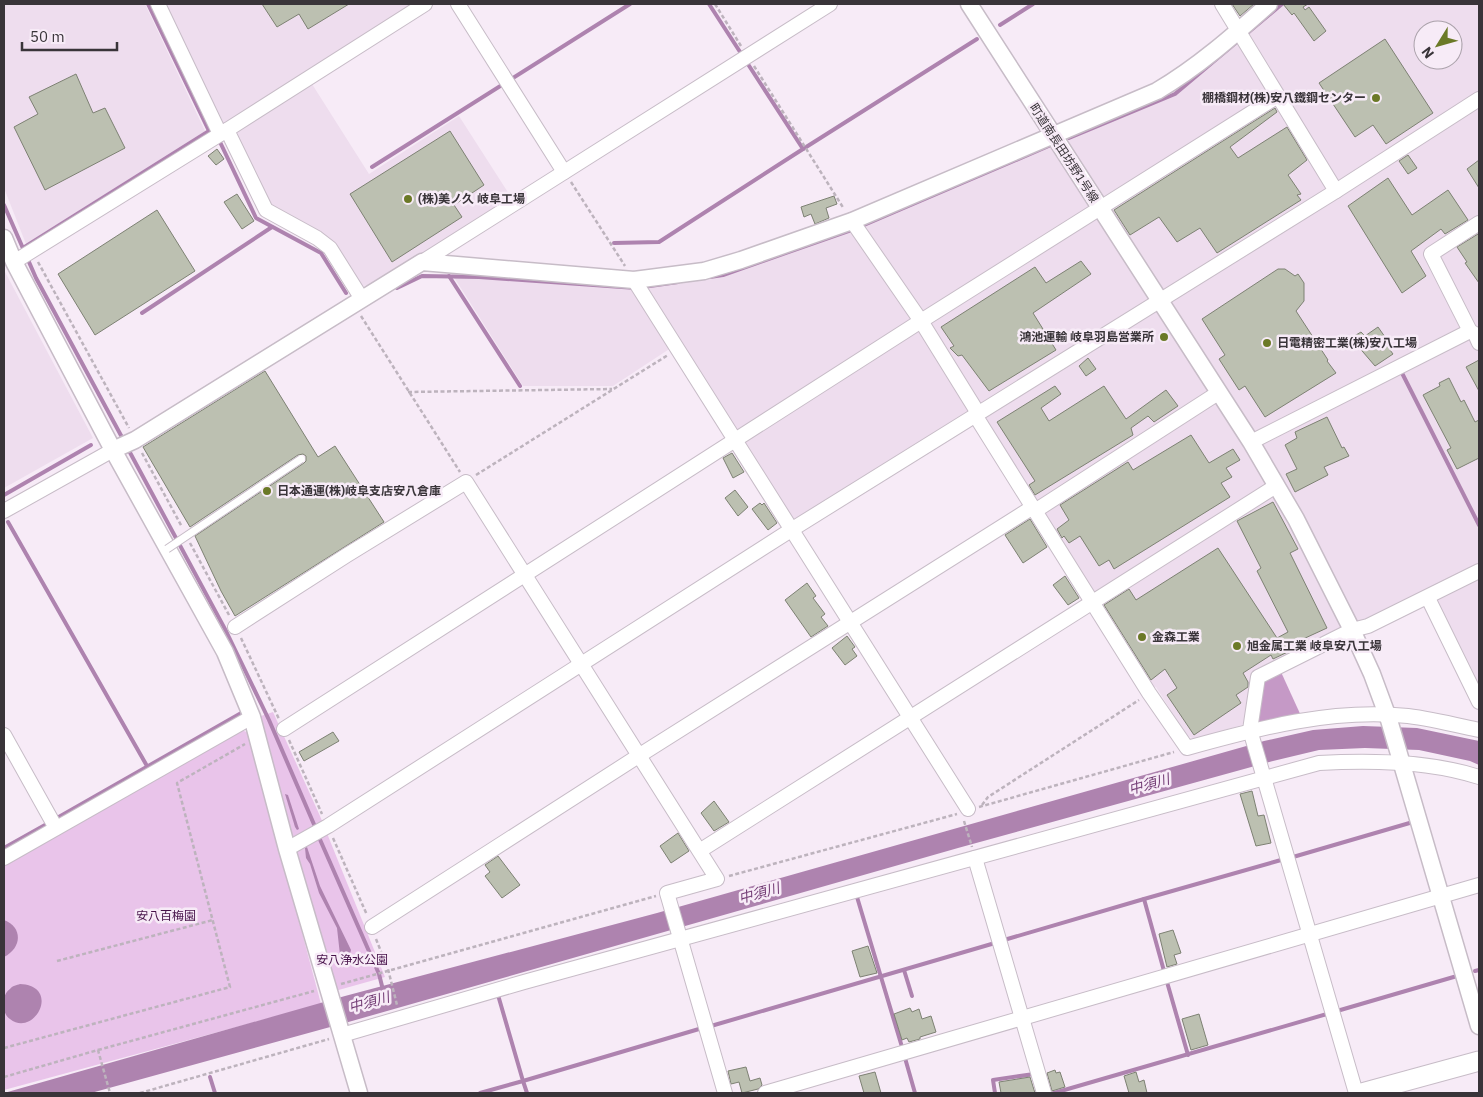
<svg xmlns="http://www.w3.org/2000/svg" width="1483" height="1097" viewBox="0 0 1483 1097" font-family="'IBM Plex Sans','Noto Sans JP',sans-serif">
<rect width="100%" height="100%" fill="#f7ebf7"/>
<g fill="#ede" fill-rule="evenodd">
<polygon points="4,4 145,4 205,131 26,244 4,188"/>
<polygon points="164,4 418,4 224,126 220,124"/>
<path d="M1277,4h202v687l-49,-100 -63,30 -32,10 -81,41 -7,47 -5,6 -47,14 -8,-3 -31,-49 -7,-2 -171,-280 -187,117 -111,-180 -67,44h-90l-73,-115 260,2 339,-130 194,-110zM1423,30h30v30h-30z"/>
<polygon points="312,84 369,174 459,116 511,197 373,285 362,286 334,244 281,213 270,204 237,140 238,130"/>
<polygon points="4,270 93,438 4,488 4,269"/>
</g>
<g fill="#e9c4ea">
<polygon points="273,712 320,816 385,977 335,991 258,717"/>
<polygon points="239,729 249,733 321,1004 4,1090 4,862"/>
</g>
<polygon fill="#c599c6" points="1281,672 1302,718 1255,726 1261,681"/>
<g fill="#ae83af">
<polygon points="1363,726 1417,728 1479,741 1479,765 1470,761 1419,750 1365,748 1319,750 1273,761 958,848 352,1021 91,1093 4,1093 345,996 657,913 1264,741 1313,730"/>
<polygon points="285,794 288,795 299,829 297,830 295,827"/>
<polygon points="307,847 320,886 351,950 349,958 345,961 343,960 340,955 337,928 319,893 310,864 306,858 305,848"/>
<path d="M4,920c19,7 18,28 0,37z"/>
<path d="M20,984c42,2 14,54 -10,35 -9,-6 -9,-24 0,-30 2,-3 7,-4 10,-5z"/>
</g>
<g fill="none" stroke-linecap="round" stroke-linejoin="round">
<g stroke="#ae83af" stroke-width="4">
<polyline points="1000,25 1033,4"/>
<polyline points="1069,138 1175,94 1282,4"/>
<polyline points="216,139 220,142 256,218 321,253 346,293"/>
<polyline points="803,149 977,39"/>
<polyline points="372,167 630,4"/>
<polyline points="4,205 36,278 124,441"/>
<polyline points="614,243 659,242 803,149 709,4"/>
<polyline points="23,248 209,131 148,4"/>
<polyline points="449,276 520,386"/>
<polyline points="710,277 723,275 857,228 1051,145"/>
<polyline points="643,287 678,282"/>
<polyline points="397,288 422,276 479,277 636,288"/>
<polyline points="142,313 272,227"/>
<polyline points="1402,373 1479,525"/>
<polyline points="127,447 226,631 269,720 316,829"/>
<polyline points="4,495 91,445"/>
<polyline points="8,522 147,766"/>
<polyline points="57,818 243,712"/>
<polyline points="318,835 379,974 383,990"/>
<polyline points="4,848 45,825"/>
<polyline points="1293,857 1413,822"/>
<polyline points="857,897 902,1047"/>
<polyline points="1004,940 1144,899"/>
<polyline points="904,970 912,996"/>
<polyline points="1164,971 1144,899 1281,860"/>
<polyline points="1475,971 1479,970"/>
<polyline points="1167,982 1188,1055"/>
<polyline points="1337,1011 1457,976"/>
<polyline points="711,1026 995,943"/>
<polyline points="905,1058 915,1093"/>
<polyline points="210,1077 215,1093"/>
<polyline points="480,1093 523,1081 498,995"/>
<polyline points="527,1093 523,1081 699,1029"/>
<polyline points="995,1093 993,1080 1034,1074"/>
<polyline points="1054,1093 1327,1014"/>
</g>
</g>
<g fill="#bcc0b1" stroke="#7d8173">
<polygon points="262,4 349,4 308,29 299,14 277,27"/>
<polygon points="1232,4 1254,4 1240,16"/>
<polygon points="1283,4 1308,4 1303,7 1305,10 1309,7 1326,31 1314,41 1294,13 1292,15"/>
<polygon points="1385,39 1433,113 1386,144 1373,125 1355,137 1319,83"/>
<polygon points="76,74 93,113 105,108 125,148 45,190 14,127 38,114 29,97"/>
<polygon points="1275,108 1277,112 1230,147 1238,158 1287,127 1307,160 1288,175 1301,194 1297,195 1301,200 1217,253 1200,228 1177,242 1159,217 1130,235 1114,210"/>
<polygon points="450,131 484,185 454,205 462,217 392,262 350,194"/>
<polygon points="217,149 224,159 216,165 208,156"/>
<polygon points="1408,155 1417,168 1408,174 1399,161"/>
<polygon points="1479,160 1479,188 1467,169"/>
<polygon points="1388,178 1412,215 1448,190 1468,220 1445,234 1441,229 1411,251 1426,276 1402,293 1348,206"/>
<polygon points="237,194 254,221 242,229 224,202"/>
<polygon points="834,196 837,204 826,208 829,218 815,224 811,214 804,217 801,207"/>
<polygon points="157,210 195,271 95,335 58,274"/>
<polygon points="1478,234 1479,236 1479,283 1465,263 1467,262 1457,247"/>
<polygon points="1081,261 1091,274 1033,313 1056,350 989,391 962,355 958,356 950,348 954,346 941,327 1035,267 1046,283"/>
<polygon points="1278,269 1285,269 1295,276 1298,274 1304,283 1304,301 1296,311 1328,360 1327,361 1336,373 1265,417 1245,386 1239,390 1219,359 1225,355 1202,319"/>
<polygon points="1378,327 1390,344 1387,346 1393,354 1375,366 1351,338 1361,332 1365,336"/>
<polygon points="1088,358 1096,369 1086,376 1079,366"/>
<polygon points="1479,360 1479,391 1466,367"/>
<polygon points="265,371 318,457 335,446 384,522 235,616 221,591 195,536 304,463 306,461 306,456 303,454 298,455 190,527 143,447"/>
<polygon points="1449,378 1461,402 1464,400 1475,422 1479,420 1479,458 1457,469 1447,450 1451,448 1423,395 1440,386 1439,383"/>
<polygon points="1055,386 1061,394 1041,408 1049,421 1104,386 1126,419 1166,390 1178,406 1154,422 1148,416 1131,428 1133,435 1035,495 1029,485 1035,481 997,422"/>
<polygon points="1327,417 1342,448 1344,447 1349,456 1324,467 1328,475 1295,492 1286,474 1297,469 1285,445 1297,438 1295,432"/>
<polygon points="1191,435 1209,463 1233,449 1240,460 1226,468 1232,477 1221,483 1230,497 1114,569 1109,560 1099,566 1080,536 1069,543 1064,536 1062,538 1057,529 1069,520 1060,505 1128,462 1133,470"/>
<polygon points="732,453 744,472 733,478 723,458"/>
<polygon points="735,490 748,507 738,516 725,498"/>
<polygon points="1273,502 1298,549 1290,553 1327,628 1290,645 1292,650 1273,659 1271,655 1243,673 1248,682 1248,687 1236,695 1241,703 1194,735 1167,695 1177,688 1165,669 1151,680 1104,605 1129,589 1136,600 1218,548 1277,638 1288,632 1257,571 1261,568 1237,521"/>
<polygon points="760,503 762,505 764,503 777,523 768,530 752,509"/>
<polygon points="1030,519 1047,547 1023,563 1005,535"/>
<polygon points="1065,576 1079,598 1068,605 1053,585"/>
<polygon points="807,583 816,596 813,598 825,614 821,617 828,626 811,637 785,600"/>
<polygon points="847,636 855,647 852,649 857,656 845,665 832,648"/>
<polygon points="333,732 339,741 304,761 299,752"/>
<polygon points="1252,791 1258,816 1264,815 1271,843 1256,846 1240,794"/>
<polygon points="714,801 729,822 714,831 701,813"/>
<polygon points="678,833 689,851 671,863 660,846"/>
<polygon points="498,856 520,885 502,898 485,876 490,872 485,865"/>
<polygon points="1173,930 1181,953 1174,955 1177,964 1167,967 1159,934"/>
<polygon points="868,946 877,973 860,977 852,951"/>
<polygon points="910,1008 912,1012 919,1009 922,1019 931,1016 936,1032 920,1037 920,1039 909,1042 907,1038 902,1040 894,1014"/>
<polygon points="1199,1014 1208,1045 1191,1050 1182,1019"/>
<polygon points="746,1067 750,1081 760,1078 762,1085 758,1089 742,1093 739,1082 731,1084 728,1071"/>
<polygon points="1055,1070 1056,1073 1060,1072 1065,1087 1052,1091 1047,1073"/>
<polygon points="875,1072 881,1093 864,1093 859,1076"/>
<polygon points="1136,1072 1139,1082 1144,1080 1147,1093 1129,1093 1124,1076"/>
<polygon points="1030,1077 1035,1093 1001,1093 999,1082"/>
</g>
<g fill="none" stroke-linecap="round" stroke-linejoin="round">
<defs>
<g id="minor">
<polyline points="158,4 220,134"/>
<polyline points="458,4 564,172"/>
<polyline points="1222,4 1336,191"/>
<polyline points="227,130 266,210 317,238 330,248 362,299"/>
<polyline points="852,221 921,321 978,413"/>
<polyline points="1479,223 1431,254 1470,331 1475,334 1479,343"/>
<polyline points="14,262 227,130 425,4"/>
<polyline points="422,262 830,4"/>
<polyline points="634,280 968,809"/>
<path d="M975,415l174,278 38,55c72,-20 146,-40 221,-32 24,3 48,9 71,14"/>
<polyline points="1251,442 1470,331"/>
<polyline points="4,511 113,450"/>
<polyline points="1035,511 1218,393"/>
<polyline points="1428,598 1479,702"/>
<polyline points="235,627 347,555 466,482 717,879 667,893 725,1093"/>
<polyline points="284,729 921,321 1278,96"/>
<polyline points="4,735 56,828"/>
<polyline points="287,849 328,826 791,530 1336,191 1479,99"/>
<polyline points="701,850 1276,486"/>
<polyline points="4,858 252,717"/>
<polyline points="975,858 1044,1093"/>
<polyline points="372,927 640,755 1033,507"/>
<path d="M342,1035l182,-53 795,-219c51,-3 111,-2 160,14"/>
<polyline points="765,1093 1479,885"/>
<polyline points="1356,1093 1250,730 1258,677 1352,630 1368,626 1479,571"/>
</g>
<g id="tertiary">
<polyline points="969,4 1251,442 1296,519 1352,630 1372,674 1389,720 1479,1026"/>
<polyline points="4,238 14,262 113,450 225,652 252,717 287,849 359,1093"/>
<path d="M113,450l22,-10 287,-178 212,18 70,-9 37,-11 111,-39 305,-130c41,-24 77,-56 112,-87"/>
</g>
<polyline id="secondary" points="1362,1093 1479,1061"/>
</defs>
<use href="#minor" stroke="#c7bcc7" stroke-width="16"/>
<use href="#tertiary" stroke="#c7bcc7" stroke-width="19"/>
<use href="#secondary" stroke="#c7bcc7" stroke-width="21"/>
<g stroke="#bdb3bd" stroke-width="2.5" stroke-dasharray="4 2.5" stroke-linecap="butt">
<polyline points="715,4 741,46"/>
<polyline points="754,66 844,209"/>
<polyline points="571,182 625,266"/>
<polyline points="38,262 129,428"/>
<polyline points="361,316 460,472"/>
<polyline points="408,392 612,389"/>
<polyline points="142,453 182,527"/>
<polyline points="476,475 668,355"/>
<polyline points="190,543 229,615"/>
<polyline points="241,638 279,719"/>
<polyline points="289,740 322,814"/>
<polyline points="982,805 988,797 1139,700"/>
<polyline points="979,807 1174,752"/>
<polyline points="964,821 972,847"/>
<polyline points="333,838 367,915"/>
<polyline points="729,876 957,814"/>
<polyline points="376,939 388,969 397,1005"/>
<polyline points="57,961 213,920"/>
<polyline points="341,984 656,896"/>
<polyline points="4,1048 230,987 177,783 245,744"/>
<polyline points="98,1050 314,991"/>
<polyline points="4,1077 98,1050 110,1093"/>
<polyline points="140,1093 329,1039"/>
</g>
<use href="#minor" stroke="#fff" stroke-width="14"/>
<use href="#tertiary" stroke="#fff" stroke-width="16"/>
<use href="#secondary" stroke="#fff" stroke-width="19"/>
<defs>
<polyline id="service-bridge" points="167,549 301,459"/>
</defs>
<use href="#service-bridge" stroke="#c7bcc7" stroke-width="9" stroke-linecap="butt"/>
<use href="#service-bridge" stroke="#fff" stroke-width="7"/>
</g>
<g fill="#6b7927" stroke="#f7ebf7" stroke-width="2">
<circle cx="1376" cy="98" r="5"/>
<circle cx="408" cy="199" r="5"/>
<circle cx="1164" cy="337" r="5"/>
<circle cx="1267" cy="343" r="5"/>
<circle cx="267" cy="491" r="5"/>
<circle cx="1142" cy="637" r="5"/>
<circle cx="1237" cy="646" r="5"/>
</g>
<g text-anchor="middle" stroke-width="5" stroke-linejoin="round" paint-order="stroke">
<g font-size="12" font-weight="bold" fill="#393439" stroke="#f7ebf7" text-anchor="start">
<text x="1366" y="102" text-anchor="end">棚橋鋼材(株)安八鐵鋼センター</text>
<text x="418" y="203">(株)美ノ久 岐阜工場</text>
<text x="1154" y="341" text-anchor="end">鴻池運輸 岐阜羽島営業所</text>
<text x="1277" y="347">日電精密工業(株)安八工場</text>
<text x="277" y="495">日本通運(株)岐阜支店安八倉庫</text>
<text x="1152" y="641">金森工業</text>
<text x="1247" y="650">旭金属工業 岐阜安八工場</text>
</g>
<g font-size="12" fill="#393439" stroke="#f7ebf7">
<text transform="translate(1064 153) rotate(57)" y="4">町道南長田坊野1号線</text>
</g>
<g font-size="12" fill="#461149" stroke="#f7ebf7">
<text x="166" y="920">安八百梅園</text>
<text x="352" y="964">安八浄水公園</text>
</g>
<g font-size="14" font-style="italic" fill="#723b74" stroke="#f7ebf7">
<text transform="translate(1149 784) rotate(-16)" y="5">中須川</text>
<text transform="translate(759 893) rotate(-16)" y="5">中須川</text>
<text transform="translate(369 1002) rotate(-16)" y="5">中須川</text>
</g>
</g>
<rect width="1483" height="1097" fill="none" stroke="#393439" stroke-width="10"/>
<g transform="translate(1438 45) rotate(233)"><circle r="24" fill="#f7ebf7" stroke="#aba2ab"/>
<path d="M0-4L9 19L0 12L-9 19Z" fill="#6b7927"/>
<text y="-8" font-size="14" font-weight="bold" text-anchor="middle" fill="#393439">N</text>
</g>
<path d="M22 42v8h95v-8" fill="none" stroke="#393439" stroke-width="2.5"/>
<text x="30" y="42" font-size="15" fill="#393439" stroke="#f7ebf7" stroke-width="4" paint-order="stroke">50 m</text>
</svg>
